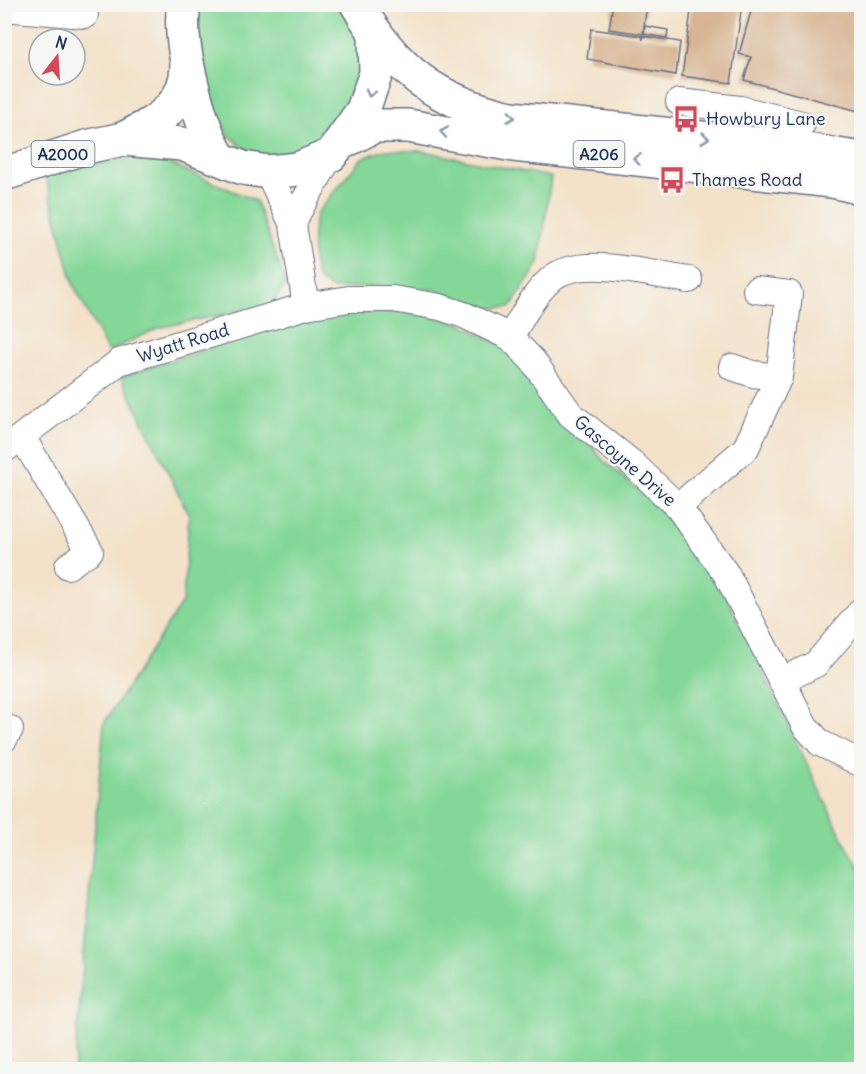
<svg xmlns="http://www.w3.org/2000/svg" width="866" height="1074" viewBox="0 0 866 1074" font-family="Delius,sans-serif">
<rect width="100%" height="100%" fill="#f6f6f2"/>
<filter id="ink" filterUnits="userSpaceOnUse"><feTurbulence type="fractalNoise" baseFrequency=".0167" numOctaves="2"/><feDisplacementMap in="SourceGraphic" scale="12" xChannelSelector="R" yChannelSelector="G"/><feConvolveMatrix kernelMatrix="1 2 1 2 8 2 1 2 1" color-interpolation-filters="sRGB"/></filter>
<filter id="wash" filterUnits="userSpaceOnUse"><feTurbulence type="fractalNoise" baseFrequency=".008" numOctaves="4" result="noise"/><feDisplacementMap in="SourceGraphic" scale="24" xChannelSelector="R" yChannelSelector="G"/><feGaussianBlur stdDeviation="1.35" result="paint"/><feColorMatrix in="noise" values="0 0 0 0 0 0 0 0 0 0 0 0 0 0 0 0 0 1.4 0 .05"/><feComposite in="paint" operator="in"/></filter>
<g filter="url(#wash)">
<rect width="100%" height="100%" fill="#f3e2c9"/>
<g fill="#84d798" stroke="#50837b" stroke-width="1.5">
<path d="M199,5h141c11,20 24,38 24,62 1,11 -11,27 -16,38 -26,53 -94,77 -128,16 -11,-20 -23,-93 -21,-116z"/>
<path d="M385,150l37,1 129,26 -12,86 -28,44 -22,1 -54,-18 -58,-4 -43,3 -14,-7c-10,-18 -9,-50 -3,-69l45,-55z"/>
<polygon points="148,154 256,201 286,284 272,304 158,328 108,352 73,284 45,174"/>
<polygon points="403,311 460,323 514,352 603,460 665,513 722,587 843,839 861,871 861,1069 74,1070 104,723 183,601 189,515 121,377 305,316"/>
</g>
<g id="blocks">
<g fill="#d5b18e">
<polygon points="613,4 647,4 643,34 609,29"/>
<polygon points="692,4 742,4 731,83 682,76"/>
<polygon points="753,4 862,4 862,112 744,80 751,57 739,54"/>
<polygon points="645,26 668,30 667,38 644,34"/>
<polygon points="591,29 642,36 643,40 643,36 680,42 676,75 587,59"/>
</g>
</g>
</g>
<g filter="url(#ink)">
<use href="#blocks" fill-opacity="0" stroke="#676e83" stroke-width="1.5"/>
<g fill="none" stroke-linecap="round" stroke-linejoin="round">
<defs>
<g id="minor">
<polyline points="4,8 85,15"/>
<polyline points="679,102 740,109 802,124"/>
<polyline points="268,172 293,225 306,306"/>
<polyline points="293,225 298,212 331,155"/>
<path d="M510,337c12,-19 23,-42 40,-57 28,-27 103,-5 139,0"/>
<polyline points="732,367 753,374 779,377"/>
<polyline points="22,437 90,551 68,566"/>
<polyline points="4,450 119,362 306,306 349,299 393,299 440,307 464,315 510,337 533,361 571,415 632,463 678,507 727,575 805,726 820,743 862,764"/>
<polyline points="678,507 746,448 779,377 789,294 756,290"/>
<polyline points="783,680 816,664 862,610"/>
<polyline points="4,727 10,729 4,739"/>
</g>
<g id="major">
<path d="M184,4c-7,38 15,120 35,153"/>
<path d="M357,4c38,66 79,98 154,114l284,30 67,11"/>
<path d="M123,139c33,-17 64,-33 64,-75"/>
<polyline points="341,143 374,126 408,126 514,145 832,181 862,188"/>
<polyline points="4,174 86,147 123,139 182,144 243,168 268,172 298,169 331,155 363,110 376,73 375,35"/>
</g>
</defs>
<use href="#minor" stroke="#676e83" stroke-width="28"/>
<use href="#major" stroke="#676e83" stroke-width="36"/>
<use href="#minor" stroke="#fff" stroke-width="26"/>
<use href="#major" stroke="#fff" stroke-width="33"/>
</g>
<defs><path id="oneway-chevron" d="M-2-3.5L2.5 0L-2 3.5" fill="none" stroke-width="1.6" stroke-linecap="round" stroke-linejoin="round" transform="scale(1.5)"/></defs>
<g stroke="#8d97ae">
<use href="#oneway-chevron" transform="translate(370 93) rotate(107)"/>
<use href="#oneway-chevron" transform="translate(511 117) rotate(9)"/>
<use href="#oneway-chevron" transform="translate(444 132) rotate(-170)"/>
<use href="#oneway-chevron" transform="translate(705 138) rotate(6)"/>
<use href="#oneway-chevron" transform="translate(637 159) rotate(-173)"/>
</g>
</g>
<defs>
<symbol id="bus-bare" viewBox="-9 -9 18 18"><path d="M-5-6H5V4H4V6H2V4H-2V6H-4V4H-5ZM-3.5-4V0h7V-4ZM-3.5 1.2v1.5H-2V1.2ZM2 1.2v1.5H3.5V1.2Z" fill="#d1495b" stroke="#f6f6f2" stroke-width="2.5" paint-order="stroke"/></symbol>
</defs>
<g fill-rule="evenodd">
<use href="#bus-bare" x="667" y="100" width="38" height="38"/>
<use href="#bus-bare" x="653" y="161" width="38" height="38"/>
</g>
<g text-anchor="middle" stroke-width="4.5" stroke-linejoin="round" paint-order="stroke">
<g fill="#f6f6f2" stroke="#5d6b8a" stroke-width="1.5">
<rect x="31.5" y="141" width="63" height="26" rx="4.5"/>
<rect x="573.5" y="141" width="51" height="26" rx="4.5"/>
</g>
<g font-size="16" font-weight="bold" fill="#1b2f5e">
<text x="63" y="160">A2000</text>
<text x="599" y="160">A206</text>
</g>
<g font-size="18" fill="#1b2f5e" stroke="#f6f6f2" text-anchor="start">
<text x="706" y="125">Howbury Lane</text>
<text x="692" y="186">Thames Road</text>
</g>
<g font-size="18" fill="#1b2f5e" stroke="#f6f6f2">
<text transform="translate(183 343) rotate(-17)" y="6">Wyatt Road</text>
<text transform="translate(625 461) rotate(41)" y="6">Gascoyne Drive</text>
</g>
</g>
<rect width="866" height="1074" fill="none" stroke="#f6f6f2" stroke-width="24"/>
<g transform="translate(57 57) rotate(17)"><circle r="28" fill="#f6f6f2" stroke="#9ea6b7" stroke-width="1.5"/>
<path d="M0-4.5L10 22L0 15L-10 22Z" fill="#d1495b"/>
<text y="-9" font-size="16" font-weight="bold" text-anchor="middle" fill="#1b2f5e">N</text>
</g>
</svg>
